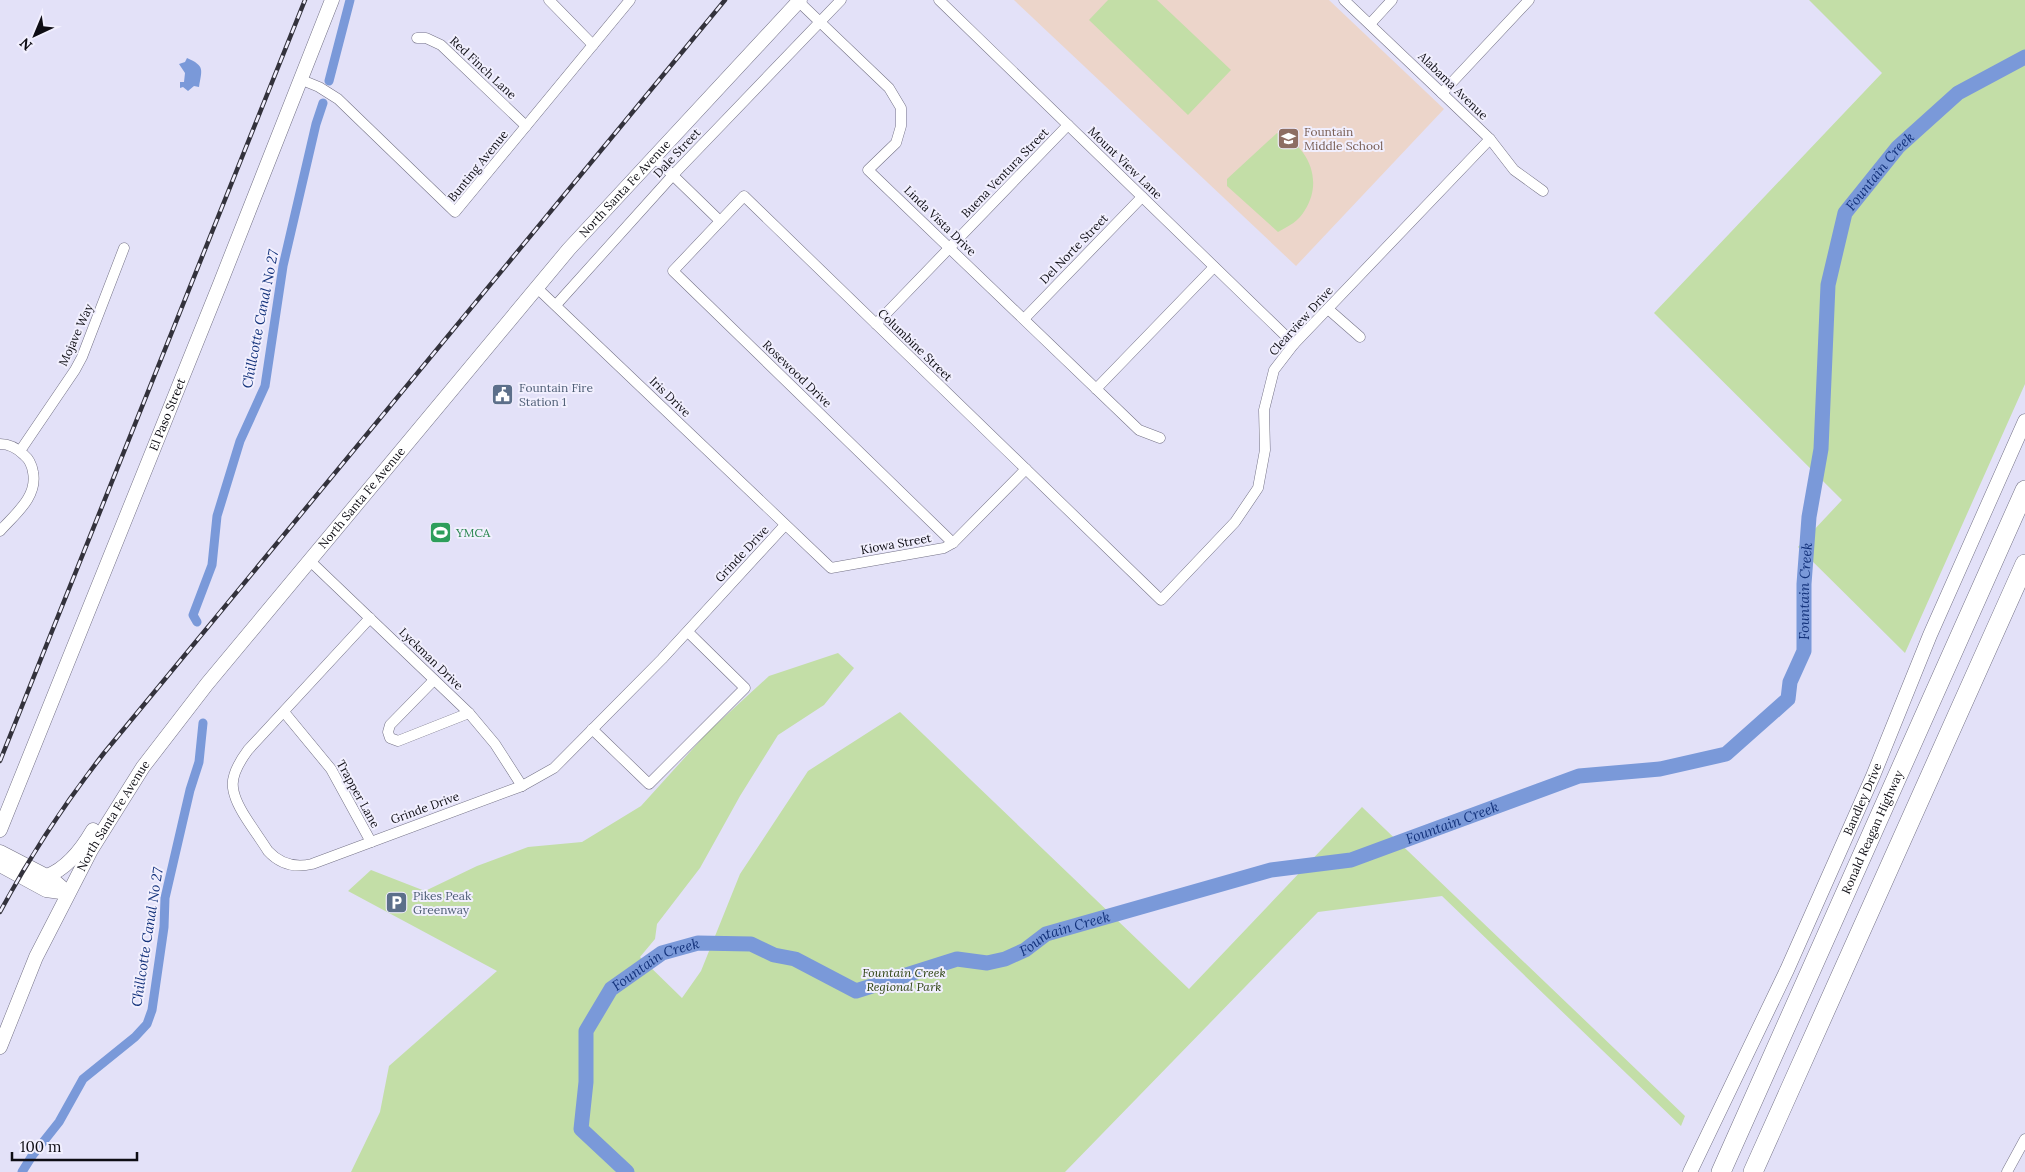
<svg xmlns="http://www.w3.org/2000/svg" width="2025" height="1172" viewBox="0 0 2025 1172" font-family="Lora,serif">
<rect width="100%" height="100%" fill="#e3e1f8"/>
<polygon fill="#ecd5ca" points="1014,0 1329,0 1444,109 1296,266"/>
<g fill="#c3dea7">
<polygon points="1108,0 1157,0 1231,70 1188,115 1089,20"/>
<polygon points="1809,0 2025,0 2025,384 1905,653 1798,547 1842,500 1654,313 1882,73"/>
<path d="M1277,133c31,12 47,47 28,77 -6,11 -16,16 -27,22l-51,-46v-7z"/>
<polygon points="838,653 854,668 824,705 778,735 740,796 700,868 657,924 655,939 640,957 682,998 701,971 740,874 808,771 900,712 1189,989 1362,807 1685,1116 1681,1126 1442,896 1318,912 1065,1172 351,1172 380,1112 389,1066 497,971 348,891 371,870 425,891 477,866 528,847 582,842 641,806 708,732 769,676"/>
</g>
<path fill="#7a99d9" d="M187,58c18,8 15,11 12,29l-5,-1 -6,5 -5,-4 -3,1v-6h4l1,-9 -6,-9 6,-2z"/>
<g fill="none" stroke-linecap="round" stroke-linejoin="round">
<g stroke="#7a99d9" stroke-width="9">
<polyline points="329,81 350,0"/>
<polyline points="197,622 193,615 212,565 217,516 240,441 265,386 283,266 316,124 323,103"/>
<polyline points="22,1172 32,1156 59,1122 83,1079 135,1037 147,1024 152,1010 164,927 165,898 190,790 199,762 203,723"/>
</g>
<path stroke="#7a99d9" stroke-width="15" id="s1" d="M627,1172l-46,-43 5,-47v-51l25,-42 51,-36 36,-10 53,1 23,11 21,4 61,32 101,-32 30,4 18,-4 20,-9 21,-16 225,-64 80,-10 228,-84 81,-7 66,-15 62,-55 2,-17 14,-31v-67l5,-67 12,-68 7,-164 17,-72 53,-66 60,-54 67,-36"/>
<defs>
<g id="street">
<polyline points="549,0 593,45"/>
<polyline points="939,0 1294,344"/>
<polyline points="1344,0 1490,139 1514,170 1543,191"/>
<polyline points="799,2 889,88 901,108 901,126 896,143 868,170 1139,430 1160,438"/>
<polyline points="1370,24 1392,0"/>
<polyline points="417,38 426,38 441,45 526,126"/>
<polyline points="302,80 319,87 338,99 455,212 630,0"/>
<polyline points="1442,93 1529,0"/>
<polyline points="653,156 720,221"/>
<polyline points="536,287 831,568 944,548 953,543 1026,469"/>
<polyline points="556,305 673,175 841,0"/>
<polyline points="1328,309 1360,337"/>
<polyline points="1024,319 1142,197"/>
<polyline points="876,324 1068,125"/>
<polyline points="1096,389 1214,267"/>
<path d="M0,444c9,0 18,5 24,11 5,4 8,11 9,17 5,25 -18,42 -33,59"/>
<polyline points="20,451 75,370 82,357 124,248"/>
<polyline points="953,543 673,271 744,196 1161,600 1235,522 1258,488 1265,450 1264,410 1274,370 1294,344 1490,139"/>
<polyline points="309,560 469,713 495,744 522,786"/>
<path d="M370,618l-122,132c-20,27 -20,40 -2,68 7,11 15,22 22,33 12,13 27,17 44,13l210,-78 32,-18 108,-109 123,-134"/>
<polyline points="434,680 390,725 388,732 390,738 398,741 469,713"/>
<polyline points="284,712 331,769 371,842"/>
<polyline points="592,729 649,784 745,688 688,632"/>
<polyline points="2007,1172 2025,1139"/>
</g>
<g id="secondary">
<path id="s2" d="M0,830l220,-546 112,-284"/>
<polyline points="0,852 52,879 68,893"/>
<polyline points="0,865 46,890 68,893"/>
<path d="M47,876c21,-8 35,-27 46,-46"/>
<path id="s3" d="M0,1047l36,-90 55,-107 52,-83 64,-83 362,-435 231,-249"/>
<path id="s4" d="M1690,1172l97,-202 86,-194 57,-141 95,-214"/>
</g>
<g id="highway">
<path id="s5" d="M1721,1172l304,-682"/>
<polyline points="1753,1172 2025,564"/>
</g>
</defs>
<use href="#street" stroke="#747286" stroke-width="11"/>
<use href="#secondary" stroke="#747286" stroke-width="15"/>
<use href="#highway" stroke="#747286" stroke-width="20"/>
<use href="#street" stroke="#fff" stroke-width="10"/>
<use href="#secondary" stroke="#fff" stroke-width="14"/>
<use href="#highway" stroke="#fff" stroke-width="19"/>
<defs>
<g id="rail">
<polyline points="0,761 305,0"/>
<path d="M0,912c30,-56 65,-109 104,-159l621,-753"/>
</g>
</defs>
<use href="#rail" stroke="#33323c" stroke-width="4.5"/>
<use href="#rail" stroke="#f1effe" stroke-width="2.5" stroke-dasharray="8" stroke-linecap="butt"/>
</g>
<defs>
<symbol id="school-square" viewBox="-11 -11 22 22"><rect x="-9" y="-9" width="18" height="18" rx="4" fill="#8d6e63" stroke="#f1effe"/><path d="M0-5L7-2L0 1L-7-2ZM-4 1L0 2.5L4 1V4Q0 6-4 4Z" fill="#fff"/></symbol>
<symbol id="civic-square" viewBox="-11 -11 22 22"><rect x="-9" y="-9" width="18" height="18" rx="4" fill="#5c6f8a" stroke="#f1effe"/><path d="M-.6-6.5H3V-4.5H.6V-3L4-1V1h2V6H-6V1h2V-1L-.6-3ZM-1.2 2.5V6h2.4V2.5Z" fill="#fff"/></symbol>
<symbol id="stadium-square" viewBox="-11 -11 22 22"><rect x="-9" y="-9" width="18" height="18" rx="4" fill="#2e9e5b" stroke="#f1effe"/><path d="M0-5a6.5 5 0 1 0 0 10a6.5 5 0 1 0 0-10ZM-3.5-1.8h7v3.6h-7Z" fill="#fff"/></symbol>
<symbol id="parking-square" viewBox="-11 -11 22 22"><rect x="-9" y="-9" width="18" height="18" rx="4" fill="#5c6f8a" stroke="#f1effe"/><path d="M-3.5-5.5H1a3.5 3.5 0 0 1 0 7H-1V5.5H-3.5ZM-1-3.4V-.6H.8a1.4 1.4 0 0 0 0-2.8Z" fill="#fff"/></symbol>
</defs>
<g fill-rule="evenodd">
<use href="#school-square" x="1276" y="126" width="25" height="25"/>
<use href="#civic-square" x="490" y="382" width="25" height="25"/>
<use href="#stadium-square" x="428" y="520" width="25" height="25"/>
<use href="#parking-square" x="384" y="890" width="25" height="25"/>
</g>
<g text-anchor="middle" stroke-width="4" stroke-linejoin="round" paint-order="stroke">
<g font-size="12" fill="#0e0d14" stroke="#f1effe">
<text transform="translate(483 68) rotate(43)" y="4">Red Finch Lane</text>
<text transform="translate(1453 86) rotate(44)" y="4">Alabama Avenue</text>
<text transform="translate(677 153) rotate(-47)" y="4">Dale Street</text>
<text transform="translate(1125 163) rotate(44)" y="4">Mount View Lane</text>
<text transform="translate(478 166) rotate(-51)" y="4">Bunting Avenue</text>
<text transform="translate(1005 173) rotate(-46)" y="4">Buena Ventura Street</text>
<text dy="4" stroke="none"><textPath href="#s3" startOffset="1068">North Santa Fe Avenue</textPath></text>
<text transform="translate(940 221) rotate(44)" y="4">Linda Vista Drive</text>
<text transform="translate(1074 249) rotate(-46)" y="4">Del Norte Street</text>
<text transform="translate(1301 321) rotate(-48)" y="4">Clearview Drive</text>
<text transform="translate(76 335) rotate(-66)" y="4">Mojave Way</text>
<text transform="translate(915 345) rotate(44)" y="4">Columbine Street</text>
<text transform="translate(797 374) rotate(44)" y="4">Rosewood Drive</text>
<text transform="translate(670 397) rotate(44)" y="4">Iris Drive</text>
<text dy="4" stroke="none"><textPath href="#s2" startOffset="448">El Paso Street</textPath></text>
<text dy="4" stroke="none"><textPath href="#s3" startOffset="662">North Santa Fe Avenue</textPath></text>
<text transform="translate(896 544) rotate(-10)" y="4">Kiowa Street</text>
<text transform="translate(742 554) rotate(-47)" y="4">Grinde Drive</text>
<text transform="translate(431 659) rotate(44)" y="4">Lyckman Drive</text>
<text transform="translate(358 794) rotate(61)" y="4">Trapper Lane</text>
<text dy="4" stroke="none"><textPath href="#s4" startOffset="411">Bandley Drive</textPath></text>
<text transform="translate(425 808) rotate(-20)" y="4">Grinde Drive</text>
<text dy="4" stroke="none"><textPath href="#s3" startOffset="258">North Santa Fe Avenue</textPath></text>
<text dy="4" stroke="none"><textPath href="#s5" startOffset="372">Ronald Reagan Highway</textPath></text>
</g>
<g font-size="12" fill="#785e54" stroke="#f1effe" text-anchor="start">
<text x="1304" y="136">Fountain<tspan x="1304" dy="14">Middle School</tspan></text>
</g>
<g font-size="12" fill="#4e5e75" stroke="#f1effe" text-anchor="start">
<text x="519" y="392">Fountain Fire<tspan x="519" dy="14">Station 1</tspan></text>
<text x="413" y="900">Pikes Peak<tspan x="413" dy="14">Greenway</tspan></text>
</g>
<g font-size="12" fill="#27864d" stroke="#f1effe" text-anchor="start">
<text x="456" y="537">YMCA</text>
</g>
<g font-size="12" font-style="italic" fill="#2e4311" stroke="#f1effe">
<text x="904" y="977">Fountain Creek<tspan x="904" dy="14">Regional Park</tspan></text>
</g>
<g font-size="14" font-style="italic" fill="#13327b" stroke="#f1effe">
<text dy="5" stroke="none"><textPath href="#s1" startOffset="2018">Fountain Creek</textPath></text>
<text transform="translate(260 319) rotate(-79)" y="5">Chillcotte Canal No 27</text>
<text dy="5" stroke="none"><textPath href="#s1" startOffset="1582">Fountain Creek</textPath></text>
<text dy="5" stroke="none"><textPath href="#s1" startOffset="1104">Fountain Creek</textPath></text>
<text dy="5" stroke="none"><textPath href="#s1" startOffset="699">Fountain Creek</textPath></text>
<text transform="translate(147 937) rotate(-81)" y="5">Chillcotte Canal No 27</text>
<text dy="5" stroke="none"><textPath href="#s1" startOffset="262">Fountain Creek</textPath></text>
</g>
</g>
<g transform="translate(35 35) rotate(224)" stroke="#f1effe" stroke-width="4" paint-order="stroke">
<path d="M0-4L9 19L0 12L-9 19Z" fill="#0e0d14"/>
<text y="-8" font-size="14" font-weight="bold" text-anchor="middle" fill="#0e0d14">N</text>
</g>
<path d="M12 1152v8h125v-8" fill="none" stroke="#0e0d14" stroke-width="2.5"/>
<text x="20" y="1152" font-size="15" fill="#0e0d14" stroke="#f1effe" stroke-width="4" paint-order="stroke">100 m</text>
</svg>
